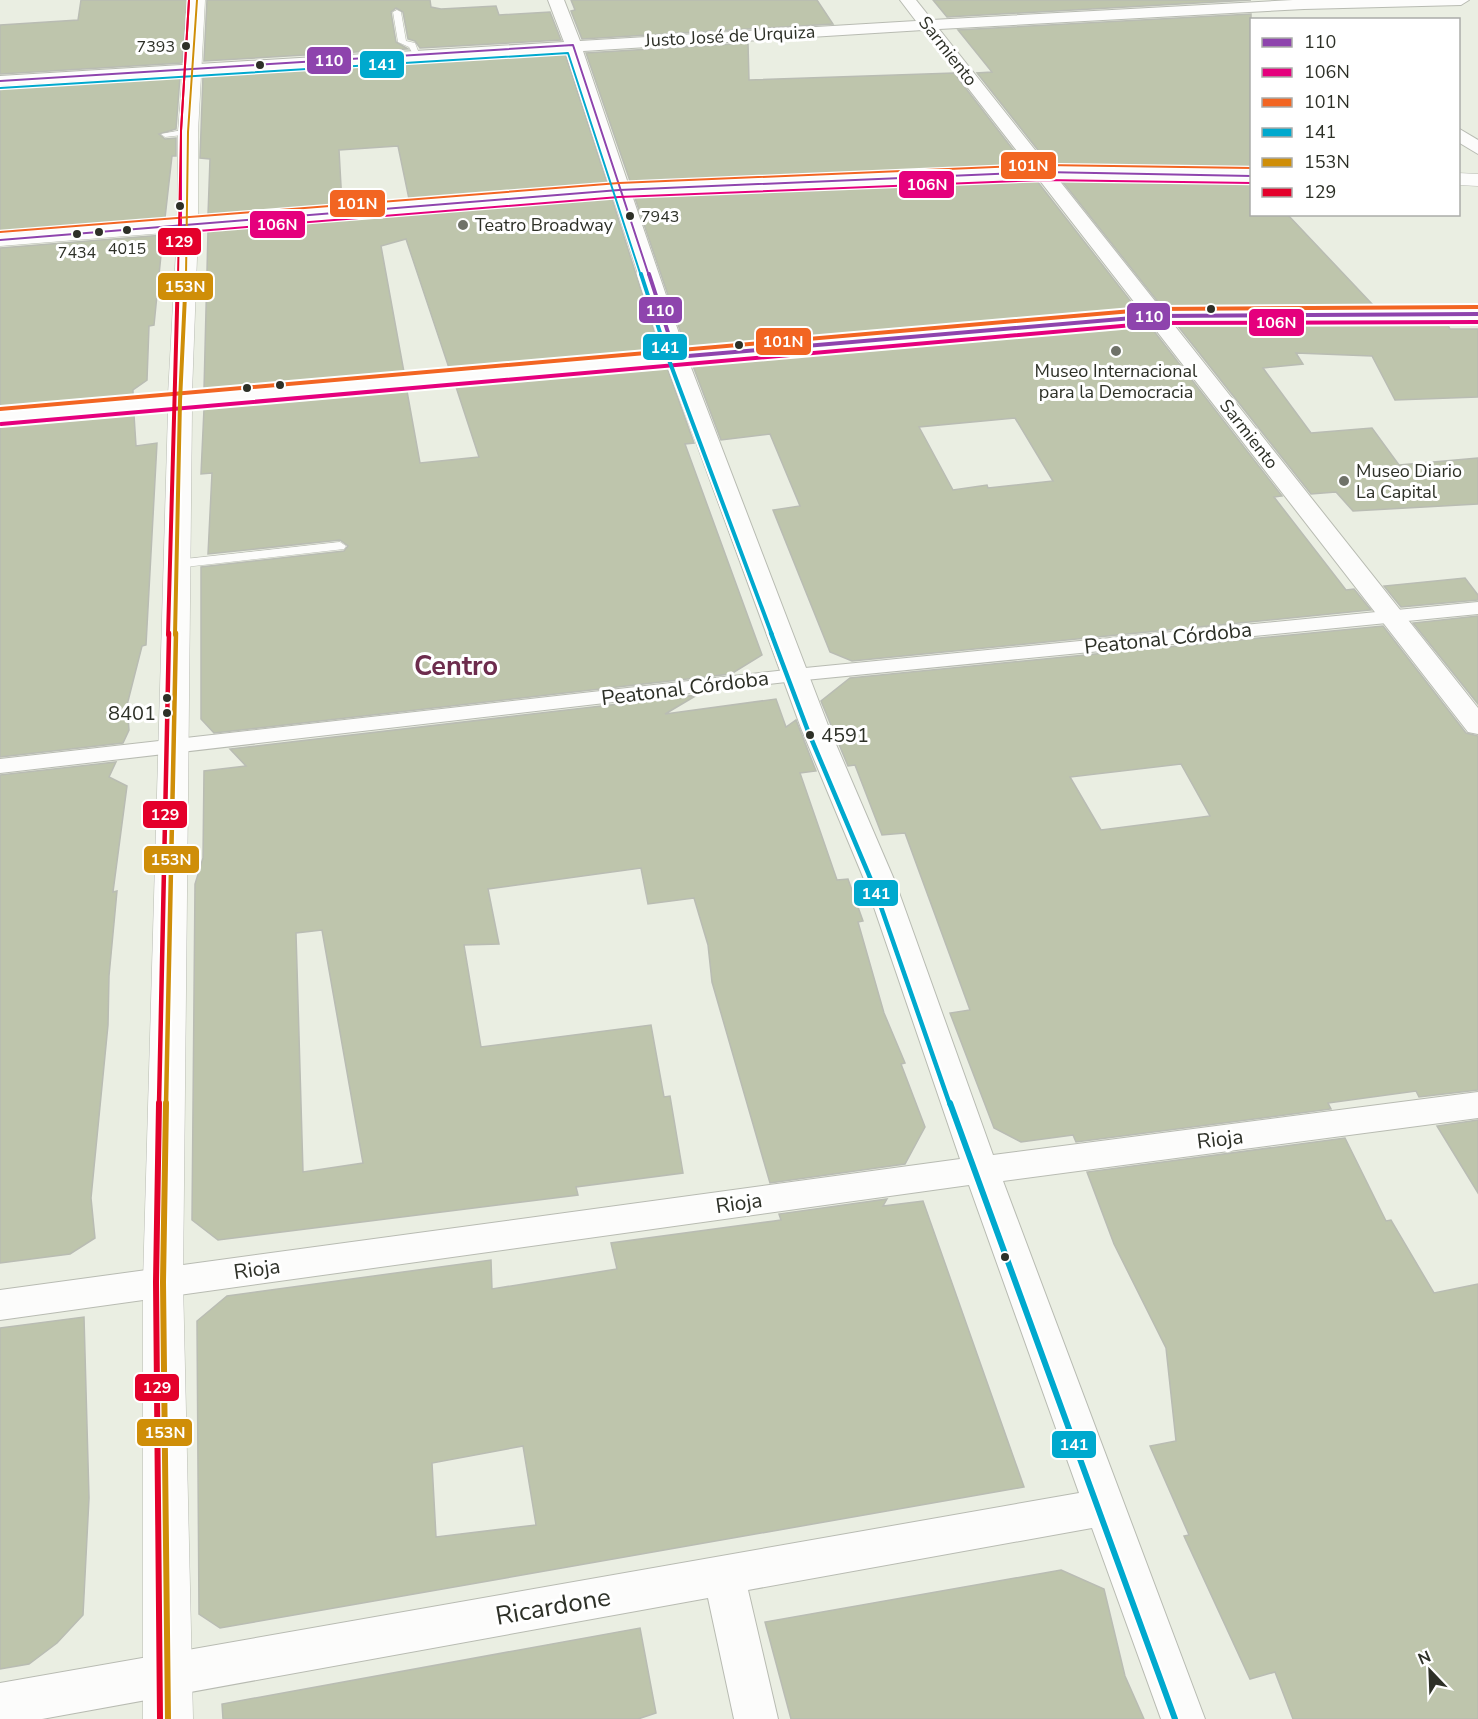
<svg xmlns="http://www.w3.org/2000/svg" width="1478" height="1719" viewBox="0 0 1478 1719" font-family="'Nunito Sans',sans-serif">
<rect width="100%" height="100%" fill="#eaeee2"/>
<g fill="#bec5ac" stroke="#b9bcb3" stroke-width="1.5" fill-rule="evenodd">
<polygon points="81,0 187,0 182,63 0,74 0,25 78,20"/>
<polygon points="207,0 430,0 431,7 441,9 496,6 499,15 550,12 561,40 420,48 415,41 408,39 403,12 396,8 391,12 396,42 408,49 204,61"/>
<polygon points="571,0 817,0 833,24 582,39 571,11 575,10"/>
<polygon points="933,0 1251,0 947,17"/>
<polygon points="1251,14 1251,168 1049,164 977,73 992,72 958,30"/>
<polygon points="748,43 749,80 954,73 1025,165 630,181 586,53"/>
<polygon points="565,54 607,183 409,199 398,146 339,150 342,204 208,215 210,159 200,158 203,76"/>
<polygon points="180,77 176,129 159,134 165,139 176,138 176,156 172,156 165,218 0,232 0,88"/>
<polygon points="1037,181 1136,308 686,348 635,198"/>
<polygon points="1062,181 1251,184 1251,214 1287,214 1373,305 1162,307"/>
<polygon points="612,199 660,350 449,368 406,239 381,246 404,372 204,390 208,231"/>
<polygon points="163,235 154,325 149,326 147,380 133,390 133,396 0,408 0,248"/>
<polygon points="1447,323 1450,329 1478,329 1478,397 1395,400 1372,356 1296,353 1303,364 1263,368 1311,433 1372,428 1399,465 1478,458 1478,504 1353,511 1336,492 1311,494 1177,325"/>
<path d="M1150,326l132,170 -8,1 72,93 8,-1 17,21 -519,51 -22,-9 -57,-142 27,-4 -30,-72 -49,6 -28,-74zM1015,418l38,63 -65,7 -1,-3 -34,5 -34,-63z"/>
<polygon points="667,368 694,443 685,444 762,655 731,674 214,733 201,719 201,567 344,551 348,546 340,540 208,554 212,473 201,474 204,409 407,391 420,463 479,457 456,387"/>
<polygon points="134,415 136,446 157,443 146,645 142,646 127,705 129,730 123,743 0,757 0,426"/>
<polygon points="1465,578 1478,595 1478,600 1401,607 1384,586"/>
<polygon points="1478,616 1478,704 1413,623"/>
<path d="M1383,626l83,107 12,3v354l-59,7 -3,-6 -88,12 3,6 -255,33 -3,-7 -52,7 -27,-14 -44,-115 20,-3 -65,-177 -23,2 -27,-70 -7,1 -27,-65 29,-23zM1181,764l29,52 -109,14 -31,-53z"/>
<path d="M697,695l-32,19 111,-15 10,28 10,-7 20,51 -16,2 37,107 11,-1 15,42 -5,1 26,91 21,50 -4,1 24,63 -20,37 -135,19 -58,-201 -4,-37 -14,-47 -46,6 -7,-36 -153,21 11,55 -35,1 17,102 170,-22 13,72 6,-1 13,77 -107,14 2,8 -360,45 -26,-20 3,-336 8,-26 1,-87 42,-5 -16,-17zM322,930l41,233 -60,9 -7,-239z"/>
<polygon points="116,762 109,777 127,786 113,892 117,891 109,976 108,1025 91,1198 95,1238 70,1254 0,1263 0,775"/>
<polygon points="1478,1120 1478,1193 1437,1126"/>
<polygon points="1345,1138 1386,1221 1391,1220 1434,1293 1478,1284 1478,1719 1293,1719 1275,1672 1250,1679 1184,1536 1189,1535 1150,1446 1176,1441 1166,1348 1114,1244 1087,1172"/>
<path d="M887,1199l-4,7 40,-5 101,286 -804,141 -21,-14 -2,-293 30,-25 264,-36 1,29 125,-20 -6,-26 163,-22 7,-1 -2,-6zM523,1446l13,79 -100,12 -4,-74z"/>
<polygon points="84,1317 89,1498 83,1615 57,1643 29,1664 0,1669 0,1328"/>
<polygon points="1061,1570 1104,1589 1125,1676 1144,1719 791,1719 765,1622"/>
<polygon points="640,1628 656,1713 638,1719 223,1719 222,1704"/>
</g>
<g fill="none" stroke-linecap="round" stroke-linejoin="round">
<defs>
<g id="service">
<polygon points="397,10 401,12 406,41 415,43 420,56 414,56 409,47 398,42 393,12"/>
<polygon points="188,129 191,130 191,134 165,137 161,134"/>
<polygon points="340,542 346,546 344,549 176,568 170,564 176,560"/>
</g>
<polygon id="pedestrian" points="1478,602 1478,614 795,681 0,773 0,759 795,669"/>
<g id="minor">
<polygon points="548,0 564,0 580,41 916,21 900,0 916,0 932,20 1293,0 1469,0 1461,5 1304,9 939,29 1478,708 1478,734 1468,732 923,30 583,51 687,357 829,728 896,884 993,1155 1478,1092 1478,1118 1003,1181 1205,1719 1161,1719 1092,1528 748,1590 778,1719 734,1719 708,1598 42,1719 0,1719 0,1683 1079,1493 969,1185 0,1320 0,1290 960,1159 866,884 801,728 665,357 567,52 0,86 0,76 564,42"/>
<polygon points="1458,128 1478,140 1478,154 1458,142"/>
</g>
<g id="secondary">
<polygon points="189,0 205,0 198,132 198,218 619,184 1043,166 1252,170 1252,182 1043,178 619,196 198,230 192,393 1156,309 1478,307 1478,321 1156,323 192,408 183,1282 193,1719 143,1719 143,1282 168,410 0,424 0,410 168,395 177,232 0,246 0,234 178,219 178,132"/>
<polygon points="1458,173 1478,174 1478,186 1458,185"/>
</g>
</defs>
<use href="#service" stroke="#b8bbb2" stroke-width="1"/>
<use href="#pedestrian" stroke="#b8bbb2" stroke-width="2"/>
<use href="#minor" stroke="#b8bbb2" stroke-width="2"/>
<use href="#secondary" stroke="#b8bbb2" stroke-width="1"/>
<use href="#service" fill="#fcfcfb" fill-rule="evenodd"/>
<use href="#pedestrian" fill="#fcfcfb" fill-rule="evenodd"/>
<use href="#minor" fill="#fcfcfb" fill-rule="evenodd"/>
<use href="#secondary" fill="#fcfcfb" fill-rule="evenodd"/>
<defs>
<g id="bus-1-far1">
<polyline points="0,81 573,45 649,276"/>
<polyline points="0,240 619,190 1043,172 1252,176"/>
</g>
<polyline id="bus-1" points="649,274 676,357 1156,316 1478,314"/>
<polyline id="bus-2-far1" points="189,0 181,131 181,226 186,232 619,197 1043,180 1252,183"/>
<polyline id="bus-2" points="1,424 1156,323 1478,322"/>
<polyline id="bus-3-far1" points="0,232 619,183 1043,165 1252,168"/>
<polyline id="bus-3" points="0,409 1155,309 1478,307"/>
<polyline id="bus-4-far3" points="0,88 568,53 641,276"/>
<polyline id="bus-4-far2" points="641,274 669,360 772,635"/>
<polyline id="bus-4-far1" points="771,633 808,731 874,887 950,1105"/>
<polyline id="bus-4" points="950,1103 1175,1719"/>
<polyline id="bus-5-far3" points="186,276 188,132 197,0"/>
<polyline id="bus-5-far2" points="175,635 180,401 186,274"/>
<polyline id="bus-5-far1" points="166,1105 176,633"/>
<polyline id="bus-5" points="166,1103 163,1282 168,1719"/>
<polyline id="bus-6-far3" points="178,276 181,131 189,0"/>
<polyline id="bus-6-far2" points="168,635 178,274"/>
<polyline id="bus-6-far1" points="159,1105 169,633"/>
<polyline id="bus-6" points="159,1103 156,1282 160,1719"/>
</defs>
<use href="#bus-1-far1" stroke="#fff" stroke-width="4.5"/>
<use href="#bus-1" stroke="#fff" stroke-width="8"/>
<use href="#bus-2-far1" stroke="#fff" stroke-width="4.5"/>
<use href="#bus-2" stroke="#fff" stroke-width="8"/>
<use href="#bus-3-far1" stroke="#fff" stroke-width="4.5"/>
<use href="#bus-3" stroke="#fff" stroke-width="8"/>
<use href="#bus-4-far3" stroke="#fff" stroke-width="4.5"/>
<use href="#bus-4-far2" stroke="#fff" stroke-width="8"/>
<use href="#bus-4-far1" stroke="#fff" stroke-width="9"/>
<use href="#bus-4" stroke="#fff" stroke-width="10"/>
<use href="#bus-5-far3" stroke="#fff" stroke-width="4.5"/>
<use href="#bus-5-far2" stroke="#fff" stroke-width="8"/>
<use href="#bus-5-far1" stroke="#fff" stroke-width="9"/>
<use href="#bus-5" stroke="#fff" stroke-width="10"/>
<use href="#bus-6-far3" stroke="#fff" stroke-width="4.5"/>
<use href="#bus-6-far2" stroke="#fff" stroke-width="8"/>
<use href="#bus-6-far1" stroke="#fff" stroke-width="9"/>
<use href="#bus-6" stroke="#fff" stroke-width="10"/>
<use href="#bus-1-far1" stroke="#8e44ad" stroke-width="2"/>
<use href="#bus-1" stroke="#8e44ad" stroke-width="4"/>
<use href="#bus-2-far1" stroke="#e5007d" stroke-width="2"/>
<use href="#bus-2" stroke="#e5007d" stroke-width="4"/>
<use href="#bus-3-far1" stroke="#f26522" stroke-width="2"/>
<use href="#bus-3" stroke="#f26522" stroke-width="4"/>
<use href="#bus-4-far3" stroke="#00a9ce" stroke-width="2"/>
<use href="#bus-4-far2" stroke="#00a9ce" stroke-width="4"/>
<use href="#bus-4-far1" stroke="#00a9ce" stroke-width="4.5"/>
<use href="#bus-4" stroke="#00a9ce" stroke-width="6"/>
<use href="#bus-5-far3" stroke="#cf8e08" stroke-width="2"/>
<use href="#bus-5-far2" stroke="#cf8e08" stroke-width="4"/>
<use href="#bus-5-far1" stroke="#cf8e08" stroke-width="4.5"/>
<use href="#bus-5" stroke="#cf8e08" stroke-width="6"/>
<use href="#bus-6-far3" stroke="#e4002b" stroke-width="2"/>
<use href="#bus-6-far2" stroke="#e4002b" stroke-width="4"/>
<use href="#bus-6-far1" stroke="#e4002b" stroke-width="4.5"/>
<use href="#bus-6" stroke="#e4002b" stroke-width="6"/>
</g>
<g fill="#2d3027" stroke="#fff" stroke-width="2">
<circle cx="186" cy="46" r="5"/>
<circle cx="260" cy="65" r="5"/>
<circle cx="180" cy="206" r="5"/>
<circle cx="630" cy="216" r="5"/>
<circle cx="127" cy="230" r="5"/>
<circle cx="99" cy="232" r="5"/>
<circle cx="77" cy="234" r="5"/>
<circle cx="1211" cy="309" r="5"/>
<circle cx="739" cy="345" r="5"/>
<circle cx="280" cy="385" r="5"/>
<circle cx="247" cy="388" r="5"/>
<circle cx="167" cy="698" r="5"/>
<circle cx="167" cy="713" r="5"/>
<circle cx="810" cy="735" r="5"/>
<circle cx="1005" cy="1257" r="5"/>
</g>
<g fill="#6f7268" stroke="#fff" stroke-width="2">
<circle cx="463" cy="225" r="6"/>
<circle cx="1116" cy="351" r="6"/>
<circle cx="1344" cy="481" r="6"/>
</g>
<g text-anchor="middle" stroke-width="6" stroke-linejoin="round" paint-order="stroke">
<g font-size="16" fill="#2d3027" stroke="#fff">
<text x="175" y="52" text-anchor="end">7393</text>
<text x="641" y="222" text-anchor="start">7943</text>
<text x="127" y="254">4015</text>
<text x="77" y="258">7434</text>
</g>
<g font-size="18" fill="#2d3027" stroke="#fff">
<text transform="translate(730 36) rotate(-3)" y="6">Justo José de Urquiza</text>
<text transform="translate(948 51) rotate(52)" y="6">Sarmiento</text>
<text transform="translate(1249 434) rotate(52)" y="6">Sarmiento</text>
</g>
<g font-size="18" fill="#2d3027" stroke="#fff" text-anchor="start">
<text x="475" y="231">Teatro Broadway</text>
<text x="1116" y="377" text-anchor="middle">Museo Internacional<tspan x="1116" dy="21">para la Democracia</tspan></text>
<text x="1356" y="477">Museo Diario<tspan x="1356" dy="21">La Capital</tspan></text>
</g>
<g font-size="20" fill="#2d3027" stroke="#fff" text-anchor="end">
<text x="156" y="720">8401</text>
<text x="821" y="742" text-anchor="start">4591</text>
</g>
<g font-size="21" fill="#2d3027" stroke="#fff">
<text transform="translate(1168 638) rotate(-6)" y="7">Peatonal Córdoba</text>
<text transform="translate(685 688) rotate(-7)" y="7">Peatonal Córdoba</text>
<text transform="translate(1220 1139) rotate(-7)" y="7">Rioja</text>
<text transform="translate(739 1203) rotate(-8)" y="7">Rioja</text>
<text transform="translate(257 1269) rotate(-8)" y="7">Rioja</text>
</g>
<g font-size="26" fill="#2d3027" stroke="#fff">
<text transform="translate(553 1606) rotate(-10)" y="9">Ricardone</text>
</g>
<g font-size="27" font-weight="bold" fill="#6d2c4d" stroke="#fff">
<text x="456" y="675">Centro</text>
</g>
</g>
<g stroke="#fff" stroke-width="2">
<rect x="306" y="46" width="46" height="29" rx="6" fill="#8e44ad"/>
<rect x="359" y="50" width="46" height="29" rx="6" fill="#00a9ce"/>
<rect x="1000" y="151" width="57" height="29" rx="6" fill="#f26522"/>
<rect x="898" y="170" width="57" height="29" rx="6" fill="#e5007d"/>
<rect x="329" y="189" width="57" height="29" rx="6" fill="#f26522"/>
<rect x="249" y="210" width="57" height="29" rx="6" fill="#e5007d"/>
<rect x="157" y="227" width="45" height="29" rx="6" fill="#e4002b"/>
<rect x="157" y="272" width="57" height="29" rx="6" fill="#cf8e08"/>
<rect x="638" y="296" width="45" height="28" rx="6" fill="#8e44ad"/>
<rect x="1126" y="302" width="45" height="29" rx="6" fill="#8e44ad"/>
<rect x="1248" y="308" width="57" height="29" rx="6" fill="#e5007d"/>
<rect x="755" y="327" width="57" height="29" rx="6" fill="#f26522"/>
<rect x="642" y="333" width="46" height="28" rx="6" fill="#00a9ce"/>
<rect x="142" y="800" width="46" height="29" rx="6" fill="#e4002b"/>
<rect x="143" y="845" width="57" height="29" rx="6" fill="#cf8e08"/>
<rect x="853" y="879" width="46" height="28" rx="6" fill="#00a9ce"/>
<rect x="134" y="1373" width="46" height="29" rx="6" fill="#e4002b"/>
<rect x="136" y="1418" width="57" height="29" rx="6" fill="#cf8e08"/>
<rect x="1051" y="1430" width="46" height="29" rx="6" fill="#00a9ce"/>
</g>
<g font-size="16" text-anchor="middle" font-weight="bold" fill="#fff">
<text x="329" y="66">110</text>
<text x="382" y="70">141</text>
<text x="1028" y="171">101N</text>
<text x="927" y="190">106N</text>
<text x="357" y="209">101N</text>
<text x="277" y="230">106N</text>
<text x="179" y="247">129</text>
<text x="185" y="292">153N</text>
<text x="660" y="316">110</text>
<text x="1149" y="322">110</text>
<text x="1276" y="328">106N</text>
<text x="783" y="347">101N</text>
<text x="665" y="353">141</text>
<text x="165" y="820">129</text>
<text x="171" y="865">153N</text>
<text x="876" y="899">141</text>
<text x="157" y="1393">129</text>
<text x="165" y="1438">153N</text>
<text x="1074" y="1450">141</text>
</g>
<rect x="1250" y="18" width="210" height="198" fill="#ffffff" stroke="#abaca9" stroke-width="1.5"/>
<rect x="1262" y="38" width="30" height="9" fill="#8e44ad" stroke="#abaca9" stroke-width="1.5"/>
<text x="1304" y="48" font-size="18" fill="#2d3027">110</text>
<rect x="1262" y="68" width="30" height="9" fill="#e5007d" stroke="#abaca9" stroke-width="1.5"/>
<text x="1304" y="78" font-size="18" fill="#2d3027">106N</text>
<rect x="1262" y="98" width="30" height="9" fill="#f26522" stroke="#abaca9" stroke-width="1.5"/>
<text x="1304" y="108" font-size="18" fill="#2d3027">101N</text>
<rect x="1262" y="128" width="30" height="9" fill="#00a9ce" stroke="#abaca9" stroke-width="1.5"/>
<text x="1304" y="138" font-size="18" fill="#2d3027">141</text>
<rect x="1262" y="158" width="30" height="9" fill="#cf8e08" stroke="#abaca9" stroke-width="1.5"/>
<text x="1304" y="168" font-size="18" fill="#2d3027">153N</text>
<rect x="1262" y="188" width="30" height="9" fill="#e4002b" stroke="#abaca9" stroke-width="1.5"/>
<text x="1304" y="198" font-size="18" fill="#2d3027">129</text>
<g transform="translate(1430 1671) rotate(337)" stroke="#ffffff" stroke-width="4.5" paint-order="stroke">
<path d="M0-4.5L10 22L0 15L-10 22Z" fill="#2d3027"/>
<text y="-9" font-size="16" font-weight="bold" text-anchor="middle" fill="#2d3027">N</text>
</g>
</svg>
